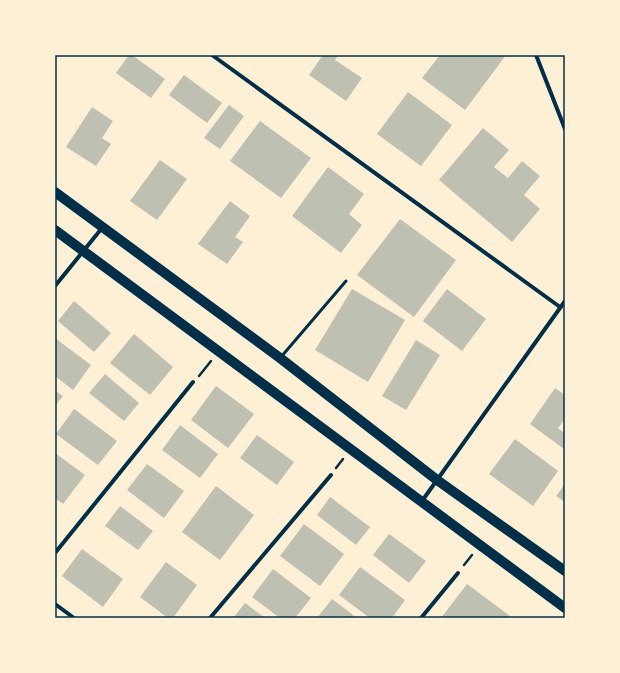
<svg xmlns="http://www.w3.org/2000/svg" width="620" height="673" viewBox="0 0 620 673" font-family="'Noto Sans',sans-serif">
<rect width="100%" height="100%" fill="#fdf0d5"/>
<g fill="#bec0b2">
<polygon points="129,55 132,55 165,79 151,98 116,73"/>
<polygon points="323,55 338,55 335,60 362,78 346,101 309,75"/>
<polygon points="440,55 506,55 465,110 422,78"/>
<polygon points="184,75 222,103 207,123 169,95"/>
<polygon points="408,92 452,125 421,166 377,134"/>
<polygon points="229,105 244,116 220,149 204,138"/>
<polygon points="92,107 113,121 102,138 111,144 96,166 66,147"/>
<polygon points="260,121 311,158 281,198 230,161"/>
<polygon points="483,128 509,150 494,167 508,178 522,161 540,176 524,195 540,209 512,242 439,180"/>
<polygon points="160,160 187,179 157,220 130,201"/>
<polygon points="328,167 364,194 349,214 362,225 341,253 292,216"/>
<polygon points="230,201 250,216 235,237 243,242 227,264 198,244"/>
<polygon points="400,219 456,260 414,317 357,275"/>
<polygon points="352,289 405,320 368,382 315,350"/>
<polygon points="447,289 486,319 462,351 423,321"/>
<polygon points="74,301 111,333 94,352 58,321"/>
<polygon points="134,334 173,367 150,395 110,363"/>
<polygon points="55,338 91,365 73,390 55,376"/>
<polygon points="416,340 440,355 406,410 382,396"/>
<polygon points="105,374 139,403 124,421 89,393"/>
<polygon points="216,386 254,414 228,448 191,420"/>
<polygon points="555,388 565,395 565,419 558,428 565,434 564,449 530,424"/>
<polygon points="55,391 63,396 55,406"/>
<polygon points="74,409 117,441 98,465 56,434"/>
<polygon points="180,425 218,454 200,478 162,450"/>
<polygon points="257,435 294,462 277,485 240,458"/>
<polygon points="515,439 558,471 533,506 489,474"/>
<polygon points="55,453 85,475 63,504 55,498"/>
<polygon points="147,464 184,491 164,518 127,490"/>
<polygon points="565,484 565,502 556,496"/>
<polygon points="216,486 254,515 220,560 182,532"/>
<polygon points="330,497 370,527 356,545 317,515"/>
<polygon points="120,506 153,531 138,550 105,526"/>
<polygon points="304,524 344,554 320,586 280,556"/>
<polygon points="389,534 426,561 409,583 373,555"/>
<polygon points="82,549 123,579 103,607 62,576"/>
<polygon points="166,562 197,585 173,618 168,618 140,597"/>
<polygon points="360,567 405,600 392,618 370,618 339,595"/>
<polygon points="273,569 311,598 295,618 280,618 252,597"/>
<polygon points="467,584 510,616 509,618 441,618"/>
<polygon points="332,599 357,618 317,618"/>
<polygon points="245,603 265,618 233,618"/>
</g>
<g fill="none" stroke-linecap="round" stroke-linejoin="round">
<g stroke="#003049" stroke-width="2.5">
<polyline points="199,376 211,361"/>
<polyline points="336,468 343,459"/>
<polyline points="464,565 472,555"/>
</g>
<polyline stroke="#003049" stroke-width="3" points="281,357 346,281"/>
<g stroke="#003049" stroke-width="4">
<polyline points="212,55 560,307"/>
<polyline points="536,55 565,129"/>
<polyline points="55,286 102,228"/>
<polyline points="422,501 565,301"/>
<polyline points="55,553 193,382"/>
<polyline points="55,604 74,618"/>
<polyline points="210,618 331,475"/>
<polyline points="421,618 458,573"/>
</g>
<g stroke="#003049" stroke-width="10">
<polyline points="55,192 280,358 437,480 565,571"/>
<polyline points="55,230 565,608"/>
</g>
</g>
<rect width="620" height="673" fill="none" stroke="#fdf0d5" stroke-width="112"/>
<rect x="56" y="56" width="508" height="561" fill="none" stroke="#003049" stroke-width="1.5"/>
</svg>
